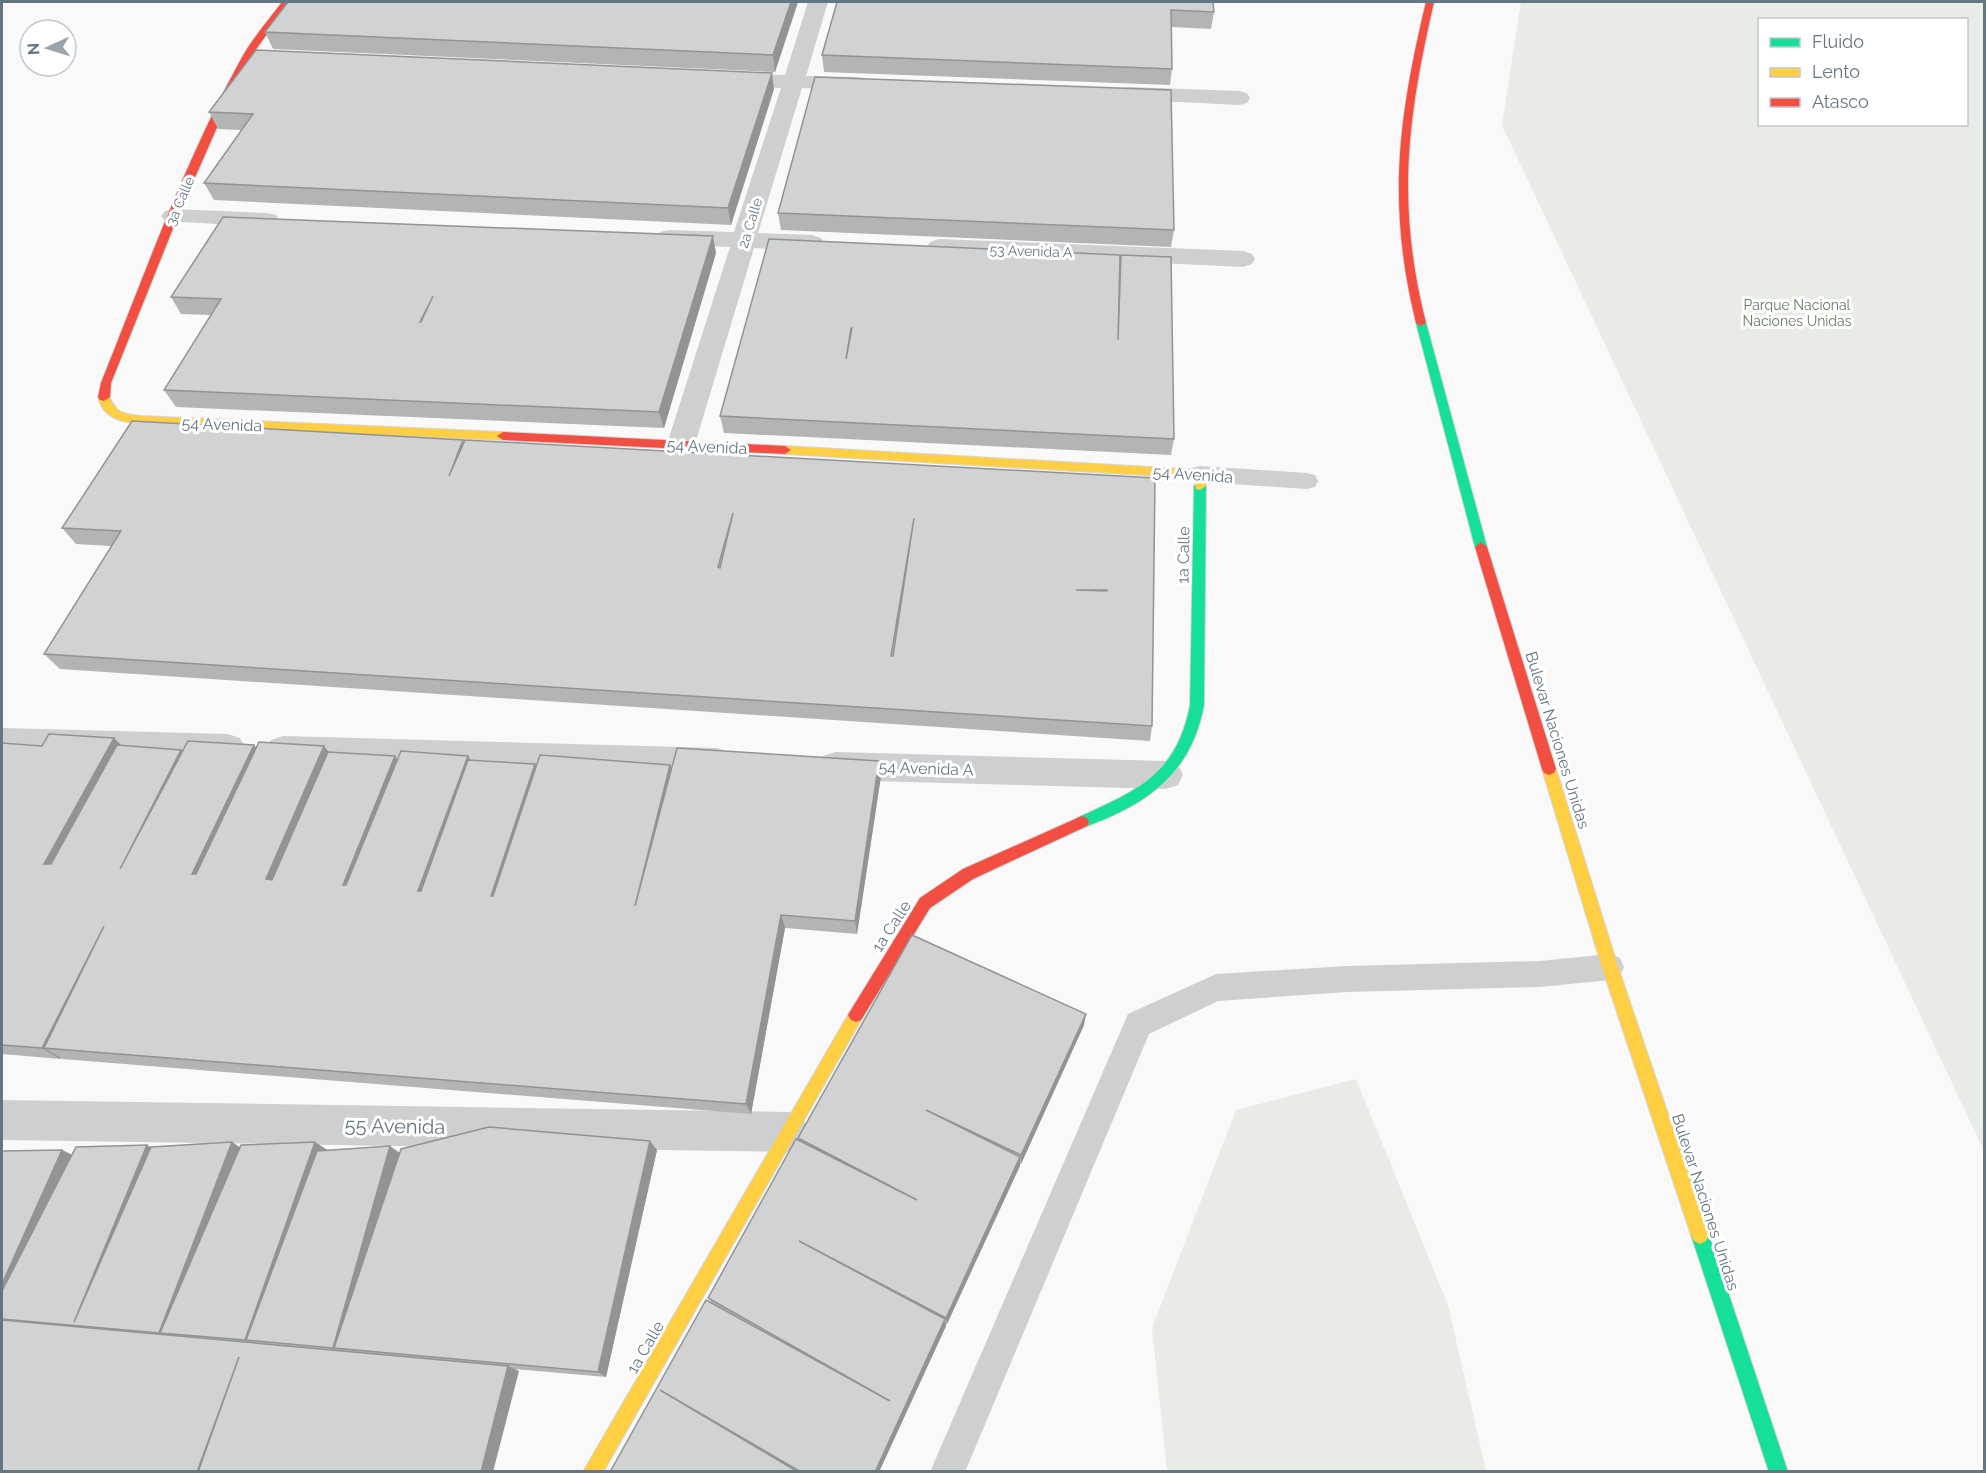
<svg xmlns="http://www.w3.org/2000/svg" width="1986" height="1473" viewBox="0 0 1986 1473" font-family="Raleway,sans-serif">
<rect width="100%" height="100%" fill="#f9f9f9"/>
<g fill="#e8ebe6" fill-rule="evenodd">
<path d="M1521,2h463v1149l-482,-1026zM1760,20h206v104h-206z"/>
<polygon points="1356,1079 1448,1305 1486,1471 1167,1471 1152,1328 1236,1110"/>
</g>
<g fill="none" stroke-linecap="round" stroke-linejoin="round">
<defs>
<g id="fast">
<polygon points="1421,320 1426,323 1487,547 1481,552 1475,547 1416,323"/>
<path d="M1200,482l6,4 -2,219c-13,70 -58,100 -122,123l-5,-2 -2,-4 2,-4c59,-27 100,-43 113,-113l4,-219z"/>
<polygon points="1700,1226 1706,1229 1709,1235 1788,1472 1769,1472 1691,1235 1694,1229"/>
</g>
<g id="slow">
<path d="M104,393l4,1c8,19 13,20 33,22l362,16 6,4 -6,4 -362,-16c-20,-2 -38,-6 -43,-27z"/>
<polygon points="785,446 1200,470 1206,474 1206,486 1200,490 1196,489 1194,478 785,454 779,450"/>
<polygon points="1549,763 1554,765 1556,769 1618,967 1709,1235 1706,1241 1700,1244 1694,1241 1691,1235 1602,967 1542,769 1544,765"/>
<polygon points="856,1008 861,1010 864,1015 861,1020 603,1472 583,1472 851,1010"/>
</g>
<g id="jam">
<path d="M282,2h8l-41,57 -27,57 -44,100 -67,167 -1,14 -6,4 -4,-1 -2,-3 3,-14c43,-107 83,-220 139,-322 11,-21 28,-40 42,-59z"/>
<path d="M1426,2h8c-27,117 -38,203 -8,321l-5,3 -5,-3c-29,-118 -18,-204 10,-321z"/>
<polygon points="503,432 785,446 791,450 785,454 503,440 497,436"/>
<polygon points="1481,542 1487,547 1556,769 1554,773 1549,775 1544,773 1542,769 1475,547"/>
<polygon points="1082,816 1087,818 1089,822 1087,826 973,879 930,908 861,1020 856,1022 851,1020 848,1015 851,1010 920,898 963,869"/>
</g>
</defs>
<use href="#fast" stroke="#d5d6d7" stroke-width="2"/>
<use href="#slow" stroke="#d5d6d7" stroke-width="2"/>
<use href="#jam" stroke="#d5d6d7" stroke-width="2"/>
<g fill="#cecfd0" fill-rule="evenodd">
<polygon points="1200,466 1307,473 1315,475 1318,481 1315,487 1307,489 1200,482 1192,480 1189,474 1192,468"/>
<polygon points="1610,954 1620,958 1624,967 1620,976 1610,980 1540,987 1347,992 1218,1001 1149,1034 965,1472 930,1472 1128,1014 1216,974 1347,966 1540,961"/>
</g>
<g fill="#cecfd0" fill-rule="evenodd">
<polygon points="808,2 828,2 806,76 857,77 865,79 868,84 865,89 857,91 802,88 758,233 812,235 821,238 824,243 821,248 812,251 754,248 695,444 691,451 681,454 671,451 667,444 730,247 669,244 660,242 657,237 660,232 669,230 734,232 781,88 729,85 721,84 718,79 721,74 729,73 785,75"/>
<polygon points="1128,87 1239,91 1247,93 1250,98 1247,103 1239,105 1120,99 1117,94 1120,89"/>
<polygon points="173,209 267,213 276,215 279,220 276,225 267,227 165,221 161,216 165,211"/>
<polygon points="939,239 1243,251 1252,254 1255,259 1252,264 1243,267 930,252 927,247 930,242"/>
<polygon points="3,728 228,734 240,738 245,748 240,758 228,762 3,756"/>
<polygon points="283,736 717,748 729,752 734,762 729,772 717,776 283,764 271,760 266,750 271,740"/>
<polygon points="835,752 1166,761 1178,765 1183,775 1178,785 1166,789 835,780 823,776 818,766 823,756"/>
<polygon points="2,1100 789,1112 803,1118 809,1132 803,1146 789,1152 2,1140"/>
</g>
<use href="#fast" fill="#16e098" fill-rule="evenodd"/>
<use href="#slow" fill="#ffcf43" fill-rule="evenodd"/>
<use href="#jam" fill="#f24e42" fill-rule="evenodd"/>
</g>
<g fill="#b3b5b5">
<polygon points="798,2 775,72 273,49 265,32"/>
<polygon points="1213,2 1214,12 1211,29 1172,27 1172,69 1170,85 824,72 822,55"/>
<polygon points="774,89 731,225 214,200 204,183 242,130 218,129 209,112"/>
<polygon points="778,213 1174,230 1171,247 781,230"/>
<polygon points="769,239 1120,272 1121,255 1174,439 1171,455 724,433 720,416"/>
<polygon points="716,253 664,428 176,407 164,390 211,315 181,314 171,297"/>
<polygon points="463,440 464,441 1155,478 1152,726 1150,741 60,669 44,654 111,546 76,544 62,528"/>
<polygon points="2,743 42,746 122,746 181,750 183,751 256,747 329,752 398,760 468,756 470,760 536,766 670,765 671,768 879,761 881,776 857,934 785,928 751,1114 62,1059 61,1058 60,1059 2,1054"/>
<polygon points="1084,1025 1021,1164 1020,1164 947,1324 946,1324 946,1326 879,1472 800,1472 703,1416 610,1472 711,1302 708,1298 799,1140 798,1138"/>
<polygon points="232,1142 240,1148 327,1150 390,1146 400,1153 657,1150 606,1377 514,1369 519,1371 2,1472 62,1150 72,1155 150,1147"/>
</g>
<g fill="#929394">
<polygon points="791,2 798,2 775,72 773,55"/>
<polygon points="772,73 774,89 731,225 728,208"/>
<polygon points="713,236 716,253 664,428 659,412"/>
<polygon points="114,738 129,753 61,877 44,864"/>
<polygon points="254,745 266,759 206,887 192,874"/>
<polygon points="324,746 336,761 279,892 266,879"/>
<polygon points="181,750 195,764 120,869"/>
<polygon points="395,756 405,771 354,898 343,885"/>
<polygon points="468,756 477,770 429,904 418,891"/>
<polygon points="879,761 881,776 857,934 855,921"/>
<polygon points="535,764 543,778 500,909 491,896"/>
<polygon points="670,765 676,780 635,906"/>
<polygon points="781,915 785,928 751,1114 746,1104"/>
<polygon points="104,926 44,1048 61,1058 60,1059 42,1048"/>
<polygon points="1086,1014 1084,1025 1021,1164 1021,1155"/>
<polygon points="650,1141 657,1150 606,1377 598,1372"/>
<polygon points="232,1142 247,1152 160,1333 178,1339 159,1333"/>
<polygon points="315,1142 329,1151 246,1340 262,1346 245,1340"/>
<polygon points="147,1145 164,1154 74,1322"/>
<polygon points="390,1146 402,1155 334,1348 347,1353 333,1348"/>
<polygon points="62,1150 81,1159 2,1319 2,1284"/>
<polygon points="1020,1157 1020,1166 947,1324 946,1318"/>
<polygon points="945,1319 946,1326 879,1472 875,1472"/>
<polygon points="508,1366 519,1371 493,1472 481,1472"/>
</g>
<g fill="#d0d2d3" stroke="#929394" stroke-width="1.5" fill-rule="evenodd">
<polygon points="288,2 791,2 773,55 265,32"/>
<polygon points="837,2 1213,2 1214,12 1171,10 1172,69 822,55"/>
<polygon points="256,50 772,73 728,208 204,183 253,114 209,112"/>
<polygon points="815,77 1171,90 1174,230 778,213"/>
<path d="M223,217l490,19 -54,176 -495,-22 57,-91 -50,-2zM433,296l-12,26h-1z"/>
<path d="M769,239l351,16 -2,85 3,-85 50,2 3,182 -454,-23zM851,328h1l-6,31z"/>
<path d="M132,421l331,19 -14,36 16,-36 690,38 -3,248 -1108,-72 77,-123 -59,-3zM733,513l-13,55 -2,-1zM914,518l-21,138h-2zM1076,590h31v1z"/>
<polygon points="49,734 114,738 44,864 51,864 117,745 181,750 120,869 188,741 254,745 192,874 196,874 259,742 324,746 266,879 272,880 328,752 395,756 343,885 346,885 401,751 468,756 418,891 421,891 468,760 535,764 491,896 493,896 540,755 670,765 635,906 677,748 879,761 855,921 781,915 746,1104 44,1048 104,926 42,1048 2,1045 2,743 42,746"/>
<polygon points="912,935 1086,1014 1021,1155 926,1110 1020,1157 946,1318 799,1241 945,1319 875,1472 801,1472 660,1390 798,1472 610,1472 706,1300 890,1401 708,1298 796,1139 917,1200 798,1138"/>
<polygon points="489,1127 650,1141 598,1372 334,1348 401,1149"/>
<polygon points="232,1142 159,1333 2,1319 2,1291 76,1147 147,1145 74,1322 151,1147"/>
<polygon points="315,1142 245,1340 160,1333 241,1145"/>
<polygon points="390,1146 333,1348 246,1340 317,1151"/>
<polygon points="62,1150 2,1284 2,1151"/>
<polygon points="2,1320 508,1366 481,1472 198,1472 239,1357 197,1472 2,1472"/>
</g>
<g text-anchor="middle" stroke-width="6" stroke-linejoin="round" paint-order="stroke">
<g font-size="14" fill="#657683" stroke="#fff">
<text transform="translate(180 201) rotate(-67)" y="5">3a Calle</text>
<text transform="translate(750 223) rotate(-73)" y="5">2a Calle</text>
<text transform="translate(1031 251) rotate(2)" y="5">53 Avenida A</text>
</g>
<g font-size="14" fill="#687a64" stroke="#fff">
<text x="1797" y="310">Parque Nacional<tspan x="1797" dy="16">Naciones Unidas</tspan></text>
</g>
<g font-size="16" fill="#657683" stroke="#fff">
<text transform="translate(222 424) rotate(2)" y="6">54 Avenida</text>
<text transform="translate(707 446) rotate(3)" y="6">54 Avenida</text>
<text transform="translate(1193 474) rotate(4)" y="6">54 Avenida</text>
<text transform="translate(1183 555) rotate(-89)" y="6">1a Calle</text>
<text transform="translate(1558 740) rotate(73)" y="6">Bulevar Naciones Unidas</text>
<text transform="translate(926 768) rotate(2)" y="6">54 Avenida A</text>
<text transform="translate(891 926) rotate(-57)" y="6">1a Calle</text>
<text transform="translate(1706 1202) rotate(72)" y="6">Bulevar Naciones Unidas</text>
<text transform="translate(645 1347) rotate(-60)" y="6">1a Calle</text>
</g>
<g font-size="20" fill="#657683" stroke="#fff">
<text transform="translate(395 1126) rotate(1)" y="7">55 Avenida</text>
</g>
</g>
<rect width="1986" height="1473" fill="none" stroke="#657683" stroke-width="6"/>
<rect x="1758" y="18" width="210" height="108" fill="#ffffff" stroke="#c1c8cd" stroke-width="1.5"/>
<rect x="1770" y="38" width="30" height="9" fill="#16e098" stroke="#c1c8cd" stroke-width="1.5"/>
<text x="1812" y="48" font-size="18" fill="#657683">Fluido</text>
<rect x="1770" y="68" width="30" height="9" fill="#ffcf43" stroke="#c1c8cd" stroke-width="1.5"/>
<text x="1812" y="78" font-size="18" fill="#657683">Lento</text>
<rect x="1770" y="98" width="30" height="9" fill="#f24e42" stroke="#c1c8cd" stroke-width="1.5"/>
<text x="1812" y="108" font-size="18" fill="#657683">Atasco</text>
<g transform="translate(48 48) rotate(266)"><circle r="28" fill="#ffffff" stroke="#c1c8cd" stroke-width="1.5"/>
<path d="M0-4.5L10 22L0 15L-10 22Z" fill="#99a4ac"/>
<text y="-9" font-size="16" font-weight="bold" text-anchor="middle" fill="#657683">N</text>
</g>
</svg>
